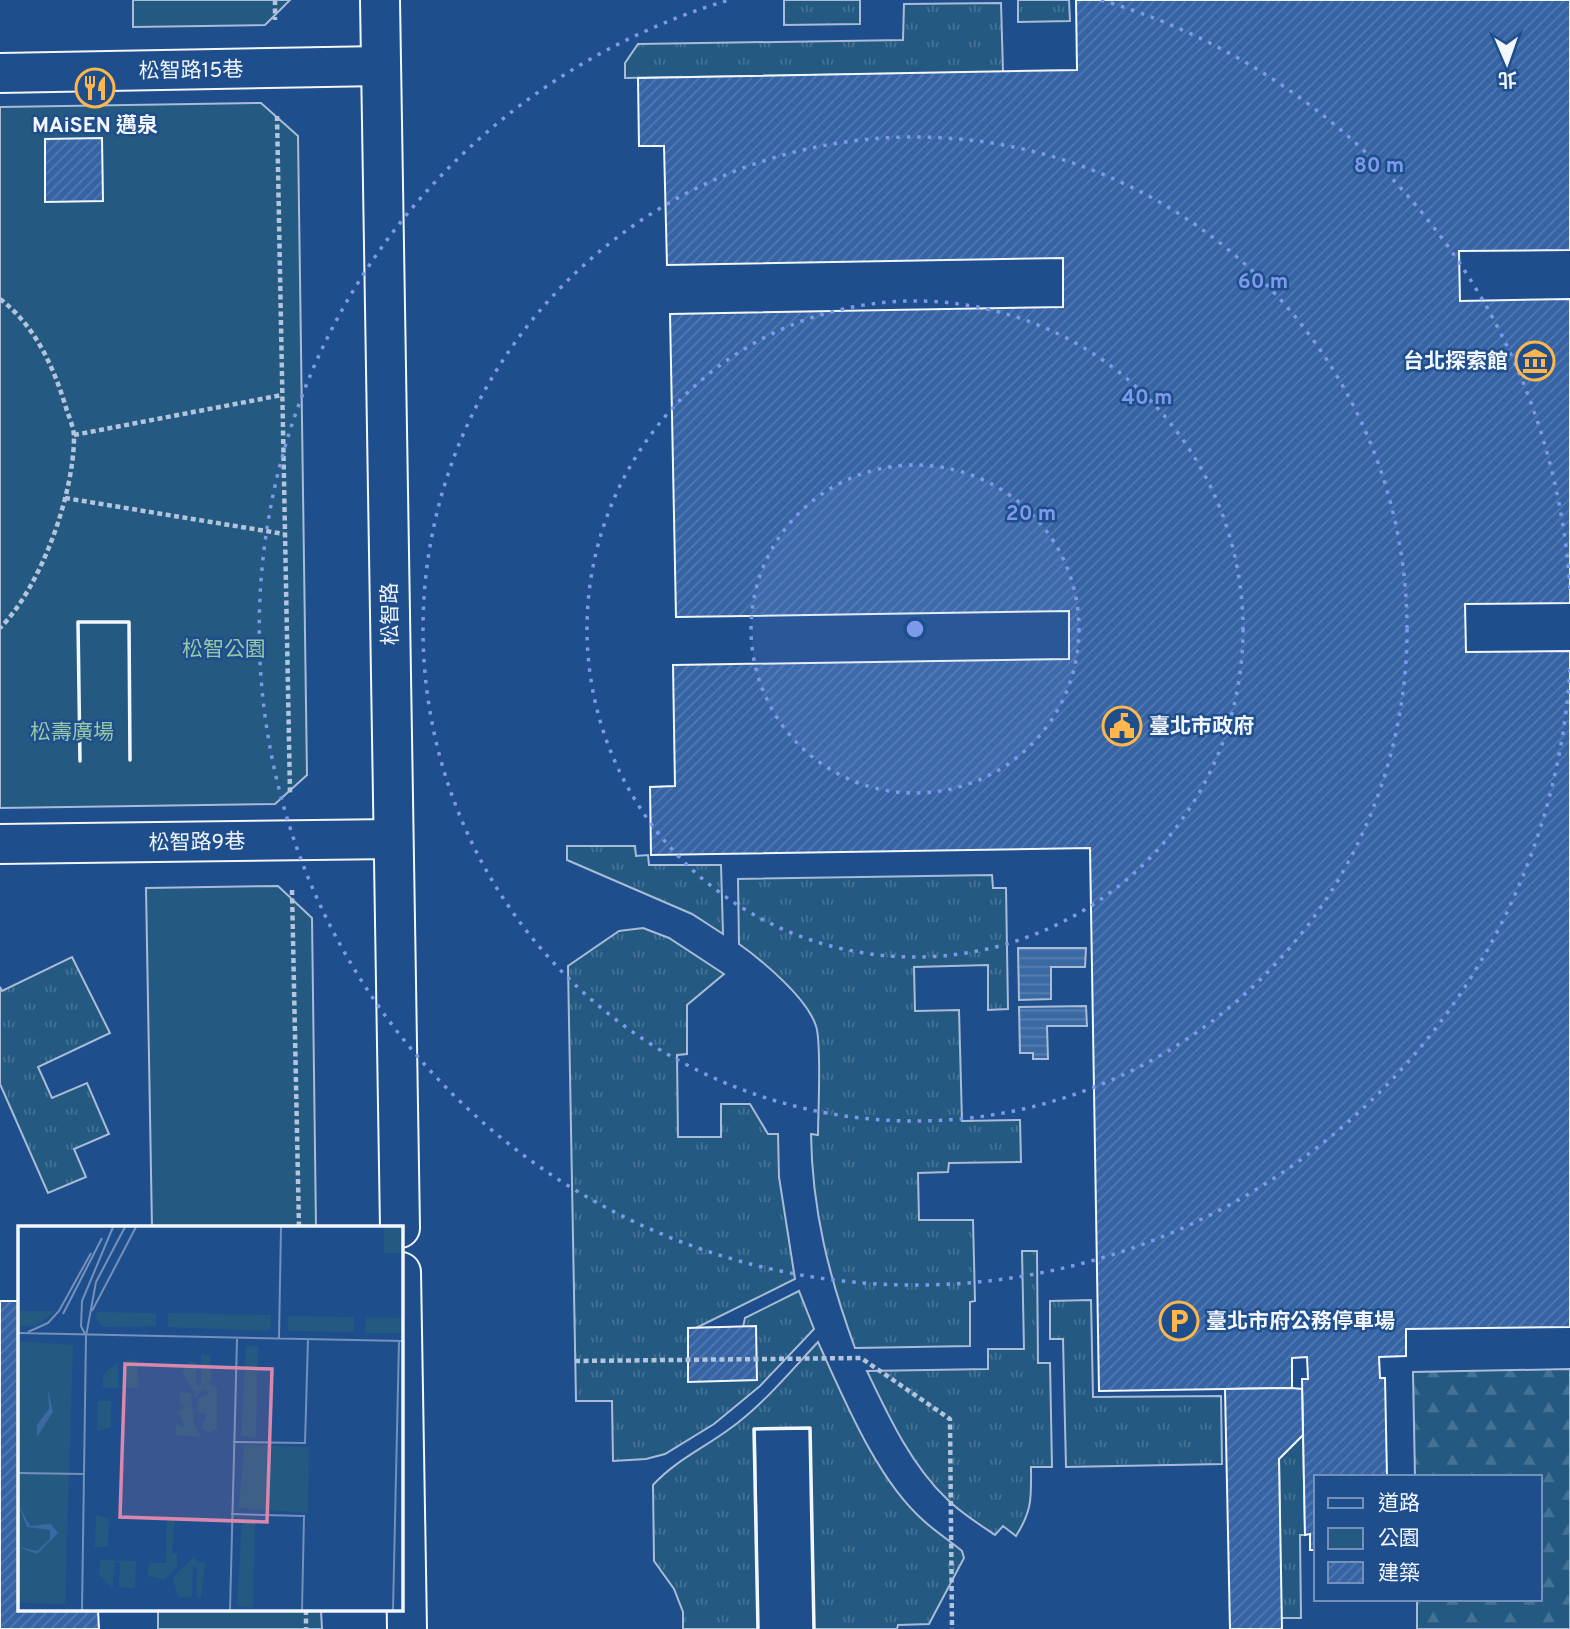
<svg xmlns="http://www.w3.org/2000/svg" width="1570" height="1629" viewBox="0 0 1570 1629" font-family="Overpass,'Noto Sans TC',sans-serif">
<defs>
<pattern id="grass-tufts" width="24" height="20" patternUnits="userSpaceOnUse" patternTransform="scale(1.75)"><rect width="24" height="20" fill="#245a82"/><path d="M3 7l-1-3M5 7V3M7 7l1-3M15 17l-1-3M17 17v-4M19 17l1-3" fill="none" stroke="#447295"/></pattern>
<pattern id="forest-firs" width="22" height="20" patternUnits="userSpaceOnUse" patternTransform="scale(1.75)"><rect width="22" height="20" fill="#245a82"/><path d="M5 1l3.5 6h-7zM16 11l3.5 6h-7z" fill="#447295"/></pattern>
<pattern id="water-rules" width="6" height="5" patternUnits="userSpaceOnUse" patternTransform="scale(1.75)"><rect width="6" height="5" fill="#3b69a3"/><path d="M0 2.5h6" fill="none" stroke="#587fb1"/></pattern>
<pattern id="building-hatch" width="6" height="6" patternUnits="userSpaceOnUse" patternTransform="scale(1.75)"><rect width="6" height="6" fill="#3563a3"/><path d="M-1 1l2-2M0 6l6-6M5 7l2-2" fill="none" stroke="#537ab1"/></pattern>
</defs>
<rect width="100%" height="100%" fill="#1f4e8c"/>
<g fill="url(#grass-tufts)" stroke="#a8bbd7" stroke-width="2">
<polygon points="784,0 860,0 860,24 784,25"/>
<polygon points="1018,0 1069,0 1070,21 1018,22"/>
<polygon points="1001,3 1003,72 625,78 625,63 638,44 903,40 904,4"/>
<polygon points="635,846 636,856 648,855 649,865 721,865 723,934 692,914 567,860 567,846"/>
<path d="M992,875l1,13h13l2,121 -20,1v-45l-74,2 1,44 44,-1 3,111 58,-1 1,42 -72,1 -1,9 -30,1 1,47h54l2,81 -5,1v44l-115,2c-26,-71 -43,-138 -44,-214l7,1c0,-23 4,-92 -2,-109 -9,-28 -53,-65 -77,-82l-1,-65z"/>
<polygon points="643,928 669,938 724,974 687,1005 687,1054 677,1055 678,1137 721,1137 721,1104 750,1104 768,1134 778,1134 779,1177 795,1279 696,1328 688,1328 743,1327 745,1318 799,1291 814,1329 760,1386 714,1424 665,1454 646,1459 613,1461 612,1401 576,1401 568,966 619,931"/>
<polygon points="72,957 110,1033 38,1067 52,1098 87,1083 109,1134 74,1149 86,1177 48,1193 0,1084 0,987 2,991"/>
<path d="M1022,1251h15l1,112h12l2,104h-21c0,30 2,42 -15,69l-13,-10 -8,9c-16,-11 -34,-22 -48,-36 -36,-34 -59,-84 -80,-128l121,-2v-20h36z"/>
<polygon points="1091,1300 1093,1397 1221,1396 1222,1464 1066,1467 1063,1339 1050,1339 1050,1301"/>
<path d="M818,1342c26,57 59,138 106,179 12,11 26,20 38,30l2,7 -35,66 -31,1 -1,4h-83l-4,-200h-55l3,200h-75v-17l-9,-23 -20,-28 -1,-76c22,-24 49,-36 75,-55 34,-24 61,-57 90,-88z"/>
<polygon points="1303,1435 1305,1535 1300,1535 1301,1618 1281,1618 1279,1459"/>
</g>
<polygon fill="url(#forest-firs)" stroke="#a8bbd7" stroke-width="2" points="1570,1369 1570,1629 1417,1629 1417,1599 1540,1599 1540,1477 1415,1477 1413,1372"/>
<g fill="#245a82" stroke="#a8bbd7" stroke-width="2">
<polygon points="133,0 290,0 265,25 133,27"/>
<polygon points="261,103 298,136 307,775 275,804 0,808 0,107"/>
<polygon points="278,886 312,918 316,1228 152,1228 146,888"/>
<polygon points="158,1610 321,1610 322,1629 158,1629"/>
</g>
<g fill="url(#water-rules)" stroke="#a8bbd7" stroke-width="2">
<polygon points="1018,948 1086,948 1085,967 1051,967 1051,999 1019,1000"/>
<polygon points="1086,1006 1087,1026 1047,1026 1048,1059 1033,1059 1033,1053 1020,1053 1019,1007"/>
</g>
<g fill="url(#building-hatch)" stroke="#f2f6ff" stroke-width="2">
<polygon points="1076,0 1570,0 1570,250 1459,251 1460,301 1570,299 1570,603 1465,604 1466,652 1570,651 1570,1327 1406,1329 1406,1356 1379,1357 1380,1378 1385,1378 1387,1477 1316,1477 1316,1550 1310,1550 1310,1534 1305,1535 1302,1379 1308,1379 1307,1357 1292,1358 1292,1388 1099,1391 1090,848 651,855 650,787 675,786 673,665 1069,659 1069,611 676,617 670,314 1063,307 1063,258 667,265 664,146 639,146 638,78 1077,70"/>
<polygon points="102,138 103,201 45,202 45,139"/>
<polygon points="0,1301 19,1301 19,1610 98,1610 99,1629 0,1629"/>
<polygon points="756,1326 757,1380 688,1382 688,1328"/>
<polygon points="1292,1388 1302,1389 1303,1435 1279,1459 1282,1629 1230,1629 1225,1389"/>
</g>
<g fill="none" stroke-linecap="round" stroke-linejoin="round">
<defs>
<g id="minor">
<polyline points="0,73 381,66"/>
<polyline points="0,844 393,839"/>
</g>
<g id="tertiary">
<polyline points="380,0 400,1228"/>
<polyline points="401,1272 407,1629"/>
</g>
</defs>
<use href="#minor" stroke="#f2f6ff" stroke-width="42"/>
<use href="#tertiary" stroke="#f2f6ff" stroke-width="42"/>
<g stroke="#b3c4dc" stroke-width="4.5" stroke-dasharray="5 3.5" stroke-linecap="butt">
<polyline points="275,0 275,20"/>
<polyline points="277,116 290,793"/>
<path d="M0,299c36,27 55,71 67,112 3,8 7,18 7,26 0,57 -33,150 -74,191"/>
<polyline points="74,435 282,395"/>
<polyline points="65,498 284,534"/>
<polyline points="292,890 299,1228"/>
<polyline points="575,1361 861,1358 950,1419 952,1629"/>
<polyline points="306,1610 306,1629"/>
</g>
<use href="#minor" stroke="#1f4e8c" stroke-width="38"/>
<use href="#tertiary" stroke="#1f4e8c" stroke-width="38"/>
<g stroke="#f2f6ff" stroke-width="3.5">
<polyline points="80,761 78,622 129,622 130,760"/>
<polyline points="758,1629 754,1429 810,1428 814,1629"/>
</g>
</g>
<circle cx="915" cy="629" r="164" fill="#7d9aea" fill-opacity=".12"/>
<g fill="none" stroke="#7d9aea" stroke-width="3.5" stroke-dasharray="3.5 7">
<circle cx="915" cy="629" r="164"/>
<circle cx="915" cy="629" r="328"/>
<circle cx="915" cy="629" r="492"/>
<path d="M1570 669A656 656 0 1 1 729 0M1101 0A656 656 0 0 1 1570 589"/>
</g>
<defs>
<symbol id="restaurant-ring" viewBox="-11 -11 22 22"><circle r="9.5" fill="#1f4e8c" stroke="#ffb74d" stroke-width="1.5"/><path d="M-5-6h1v4h1v-4h1v4h1v-4h1v5L-1.5 .5V6h-2V.5L-5-1ZM5-6V6H3V1.5H1.5Q1.5-4 5-6Z" fill="#ffb74d"/></symbol>
<symbol id="museum-ring" viewBox="-11 -11 22 22"><circle r="9.5" fill="#1f4e8c" stroke="#ffb74d" stroke-width="1.5"/><path d="M0-6L6-3V-2H-6V-3ZM-5-1h2V3h-2ZM-1-1h2V3h-2ZM3-1h2V3H3ZM-6 4H6V6H-6Z" fill="#ffb74d"/></symbol>
<symbol id="civic-ring" viewBox="-11 -11 22 22"><circle r="9.5" fill="#1f4e8c" stroke="#ffb74d" stroke-width="1.5"/><path d="M-.6-6.5H3V-4.5H.6V-3L4-1V1h2V6H-6V1h2V-1L-.6-3ZM-1.2 2.5V6h2.4V2.5Z" fill="#ffb74d"/></symbol>
<symbol id="parking-ring" viewBox="-11 -11 22 22"><circle r="9.5" fill="#1f4e8c" stroke="#ffb74d" stroke-width="1.5"/><path d="M-3.5-5.5H1a3.5 3.5 0 0 1 0 7H-1V5.5H-3.5ZM-1-3.4V-.6H.8a1.4 1.4 0 0 0 0-2.8Z" fill="#ffb74d"/></symbol>
</defs>
<g fill-rule="evenodd">
<use href="#restaurant-ring" x="73" y="66" width="44" height="44"/>
<use href="#museum-ring" x="1513" y="339" width="44" height="44"/>
<use href="#civic-ring" x="1100" y="704" width="44" height="44"/>
<use href="#parking-ring" x="1157" y="1299" width="44" height="44"/>
</g>
<g text-anchor="middle" stroke-width="5" stroke-linejoin="round" paint-order="stroke">
<g font-size="21" fill="#f2f6ff" stroke="#1f4e8c">
<text transform="translate(191 70) rotate(-1)" y="7">松智路15巷</text>
<text transform="translate(390 614) rotate(-91)" y="7">松智路</text>
<text transform="translate(197 842) rotate(-1)" y="7">松智路9巷</text>
</g>
<g font-size="21" font-weight="bold" fill="#f2f6ff" stroke="#1f4e8c" text-anchor="start">
<text x="95" y="132" text-anchor="middle">MAiSEN 邁泉</text>
<text x="1508" y="368" text-anchor="end">台北探索館</text>
<text x="1149" y="733">臺北市政府</text>
<text x="1206" y="1328">臺北市府公務停車場</text>
</g>
<g font-size="21" fill="#97c8a6" stroke="#1f4e8c">
<text x="224" y="656">松智公園</text>
<text x="72" y="739">松壽廣場</text>
</g>
</g>
<g transform="translate(18 1226)">
<rect width="385" height="385" fill="#1f4e8c"/>
<path d="M183,128l9,1 1,25 -16,13 -13,-21 6,-10h8v23h5zM191,157l8,6v40l-7,4 -8,-5 5,-15h-9l-1,-14 10,-4v-5h-6l-5,8 -1,-4 5,-5zM162,166l11,1 3,30 7,14 -26,-2 1,-11 8,4 -4,-14 -5,-1 10,-5 -5,-4zM149,290l8,4 -3,33h5v14l-13,13 -16,-4 1,-13h17zM177,330l1,6 8,1 2,-7 -5,41 -4,1v-31l-4,-1 -1,32 -14,-1 -5,-20z" fill="#245a82"/>
<path d="M119,133l2,29h-36v-14l15,-12v24l5,1v-26zM80,175h13v26l-8,3h-6zM78,289l13,3 -1,29h-13zM82,334l36,1 -1,27 -16,-1 1,-24 -5,-1 -3,26 -13,-14z" fill="#245a82"/>
<path d="M366,1h19v26h-19zM0,85h38l-20,15h-18zM78,86l60,1v13l-52,1 -7,-6zM150,87l103,2v12l-4,4 -99,-4zM269,90l67,1v15l-65,-1zM347,91l38,1v15h-38zM0,115l55,4 -8,259 -47,-1zM228,120h12l-2,92 -15,-3zM226,219l65,2 -1,66 -69,-5zM224,293h13l-2,89 -16,-3z" fill="#245a82"/>
<path d="M30,164l5,22 -16,25v-12l12,-16zM0,278l12,22 21,-2 7,9 -21,21 -19,-7 19,4 13,-12v-9l-23,-3z" fill="#3b69a3"/>
<path fill="none" stroke="#7391ba" stroke-width="2" d="M74,85l44,-84M45,88l39,-76M10,106l20,-9 11,-12 32,-58M0,107l385,8M68,110l-5,-10 1,-25 31,-74M261,112l2,-111M215,216l72,1 3,-104M0,247l65,1M213,288l73,2 -2,94M64,384l4,-274 10,-54 29,-55M212,384l7,-271M375,384l6,-269"/>
<path fill="#da87ad" fill-opacity="0.15" stroke="#da87ad" stroke-width="3.5" d="M107,138l147,5 -5,153 -147,-5z"/>
<rect width="385" height="385" fill="none" stroke="#f2f6ff" stroke-width="3.5"/>
</g>
<circle cx="915" cy="629" r="10" fill="#7d9aea" stroke="#1f4e8c" stroke-width="3.5"/>
<g font-size="21" text-anchor="middle" font-weight="bold" fill="#7d9aea" stroke="#1f4e8c" stroke-width="5" stroke-linejoin="round" paint-order="stroke">
<text x="1379" y="172">80 m</text>
<text x="1263" y="288">60 m</text>
<text x="1147" y="404">40 m</text>
<text x="1031" y="520">20 m</text>
</g>
<rect x="1314" y="1475" width="228" height="126" fill="#1f4e8c" stroke="#7391ba" stroke-width="2"/>
<rect x="1328" y="1498" width="35" height="10" fill="#1f4e8c" stroke="#7391ba" stroke-width="2"/>
<text x="1378" y="1510" font-size="21" fill="#f2f6ff">道路</text>
<rect x="1328" y="1528" width="35" height="21" fill="#245a82" stroke="#7391ba" stroke-width="2"/>
<text x="1378" y="1545" font-size="21" fill="#f2f6ff">公園</text>
<rect x="1328" y="1562" width="35" height="21" fill="url(#building-hatch)" stroke="#7391ba" stroke-width="2"/>
<text x="1378" y="1580" font-size="21" fill="#f2f6ff">建築</text>
<g transform="translate(1507 63) rotate(178)" stroke="#1f4e8c" stroke-width="5" paint-order="stroke">
<path d="M0-5L12 26L0 18L-12 26Z" fill="#f2f6ff"/>
<text y="-10" font-size="19" font-weight="bold" text-anchor="middle" fill="#f2f6ff">北</text>
</g>
</svg>
